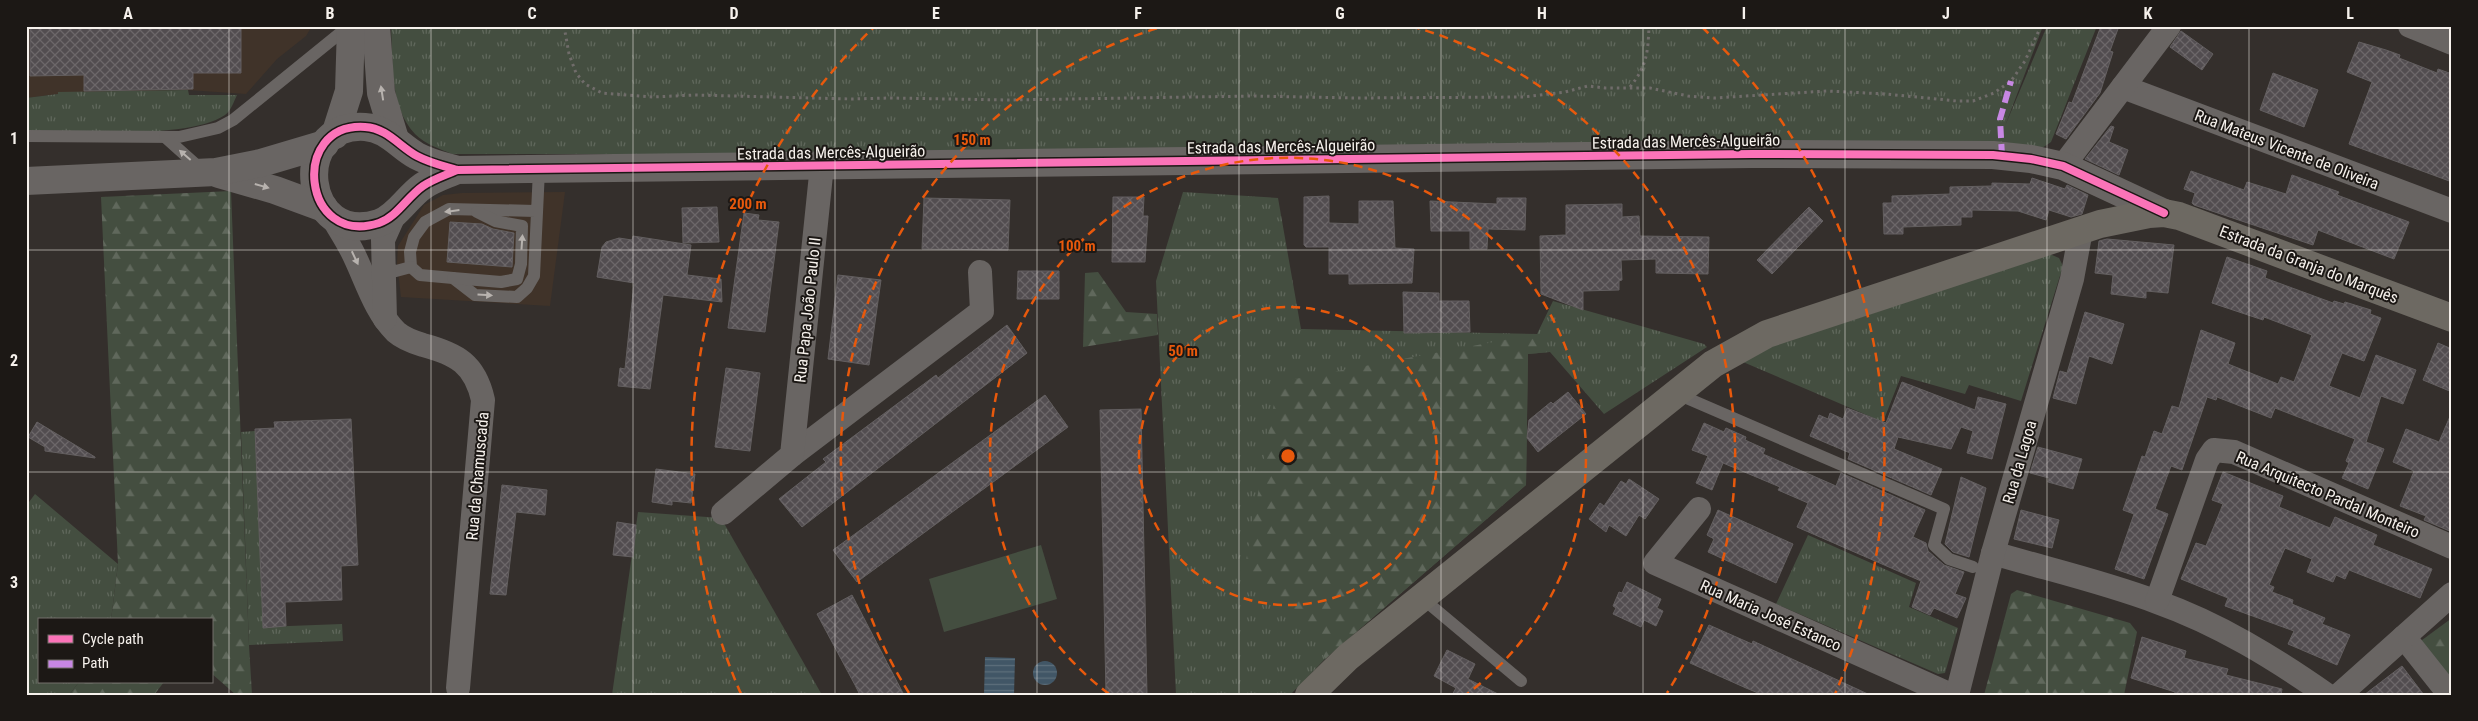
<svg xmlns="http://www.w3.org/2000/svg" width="2478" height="721" viewBox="0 0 2478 721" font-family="'Roboto Condensed',sans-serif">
<defs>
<pattern id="grass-tufts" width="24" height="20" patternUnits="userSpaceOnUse" patternTransform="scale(1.25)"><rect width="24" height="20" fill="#444e40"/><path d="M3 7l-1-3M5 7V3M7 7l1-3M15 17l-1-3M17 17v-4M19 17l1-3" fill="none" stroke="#60685c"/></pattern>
<pattern id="forest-firs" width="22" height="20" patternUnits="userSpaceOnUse" patternTransform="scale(1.25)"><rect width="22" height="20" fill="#444e40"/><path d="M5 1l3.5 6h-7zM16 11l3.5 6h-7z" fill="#60685c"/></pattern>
<pattern id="water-rules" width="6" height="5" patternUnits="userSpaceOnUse" patternTransform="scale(1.25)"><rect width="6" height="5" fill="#415666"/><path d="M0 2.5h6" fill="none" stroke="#5d6f7c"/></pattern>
<pattern id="building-cross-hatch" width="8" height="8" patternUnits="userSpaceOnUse" patternTransform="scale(1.25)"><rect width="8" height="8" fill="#524d50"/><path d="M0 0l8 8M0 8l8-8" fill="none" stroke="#6c6769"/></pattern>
</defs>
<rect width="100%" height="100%" fill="#342f2c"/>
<g fill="#403329">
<polygon points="26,26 312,26 306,36 277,59 246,94 188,90 58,94 26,98"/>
<polygon points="565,192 550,306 401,297 397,263 398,246 424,205 443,195 462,193"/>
</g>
<g fill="url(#grass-tufts)">
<path d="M391,26h1652l-38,100 42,-100h50l-46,116 -9,6 -49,7 -1541,-1c-12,-5 -27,-10 -37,-20 -26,-28 -22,-72 -24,-108z"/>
<path d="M188,90l1,5h48c-3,6 -6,16 -12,20 -37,25 -151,16 -199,16v-33l32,-4v-2z"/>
<polygon points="1183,192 1278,198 1301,329 1537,334 1553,301 1704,344 1707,347 1604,414 1550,352 1528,354 1526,485 1325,659 1290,695 1176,695 1156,281"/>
<polygon points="2045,252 2059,258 2063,266 2021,401 1969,385 1965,394 1901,376 1883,422 1743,362 1771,345 1865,316"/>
<polygon points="255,431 263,627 342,624 343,641 249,645 241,432"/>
<polygon points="35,494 118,564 111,620 39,620 39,682 79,682 69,695 26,695 26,506"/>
<polygon points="638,512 721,518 822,695 612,695"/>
<polygon points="1808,535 1916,583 1909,607 1958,628 1945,673 1938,674 1776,604"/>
</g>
<g fill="url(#forest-firs)">
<polygon points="231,191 249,645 252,695 236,695 211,673 211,620 111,620 118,564 101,197"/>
<polygon points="1098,272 1126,312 1157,314 1158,335 1083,347 1085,273"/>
<polygon points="1537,334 1549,352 1528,354 1526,485 1325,659 1312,630 1265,595 1244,572 1276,392 1284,381"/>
<polygon points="2017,590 2130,623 2137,632 2124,695 1984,695 2011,594"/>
<polygon points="2452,618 2452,689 2418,643"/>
<polygon points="79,682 164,682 154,695 69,695"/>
</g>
<polygon fill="#444e40" points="1041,545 1057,599 944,632 929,579"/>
<g fill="url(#water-rules)">
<polygon points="985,657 1015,658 1014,695 984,695"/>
<circle cx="1045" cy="673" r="12"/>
</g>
<g fill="url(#building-cross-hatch)" stroke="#635f60">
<polygon points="30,26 241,26 241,73 193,73 193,89 84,91 84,75 30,76"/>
<polygon points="2101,26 2119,26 2110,51 2113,52 2100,93 2066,139 2056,134 2069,102 2072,103"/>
<polygon points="2181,31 2213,54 2202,70 2170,47"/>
<polygon points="2359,42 2386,50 2400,55 2399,58 2437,73 2438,69 2452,74 2452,182 2349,144 2372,82 2347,72"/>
<polygon points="2273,73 2318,90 2304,127 2260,110"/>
<polygon points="2111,126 2114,127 2109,142 2128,150 2119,175 2085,159"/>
<polygon points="2191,171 2244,190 2247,182 2286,194 2292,175 2339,192 2337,195 2409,222 2394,259 2318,230 2313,245 2194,205 2192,203 2195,193 2184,189"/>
<polygon points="2032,178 2065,189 2067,185 2088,195 2082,214 2071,217 2049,210 2046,220 2018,211 1972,210 1972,217 1961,217 1961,225 1903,227 1903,234 1884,234 1883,203 1892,203 1892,196 1950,194 1950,187 1992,186 1992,183 2030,184"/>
<polygon points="1329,196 1329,223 1359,224 1359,201 1393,201 1395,248 1414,249 1412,283 1349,284 1349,274 1329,274 1329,247 1306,247 1304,245 1304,197"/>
<polygon points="1113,197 1144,197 1143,216 1148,216 1145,262 1112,262"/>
<polygon points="924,198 1010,200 1008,250 922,249"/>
<polygon points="1497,198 1526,198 1525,230 1488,229 1487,249 1470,249 1470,231 1431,231 1430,201 1497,204"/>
<polygon points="1622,204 1622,217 1639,216 1640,236 1709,237 1708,274 1656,273 1656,259 1621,260 1622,280 1619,281 1619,290 1583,291 1583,310 1541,294 1540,236 1566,235 1566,205"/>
<polygon points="717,207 719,242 683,243 682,208"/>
<polygon points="1809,207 1823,221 1772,274 1757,260"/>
<polygon points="744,213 759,215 758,220 779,222 765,332 728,328"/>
<polygon points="450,222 482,224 493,229 514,233 512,267 447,262"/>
<polygon points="633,236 691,245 687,275 721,279 722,302 663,295 650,389 618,386 620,368 625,369 634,283 597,277 602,247 606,242 619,238 632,240"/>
<polygon points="2107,239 2174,245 2168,293 2146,291 2146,298 2111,294 2113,275 2095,273 2099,241"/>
<polygon points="2227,257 2267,271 2265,278 2333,303 2334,301 2344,304 2345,302 2371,310 2370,314 2381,318 2364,361 2342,353 2329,386 2360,398 2376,355 2416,370 2403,404 2381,396 2366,442 2384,449 2368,489 2342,478 2349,463 2346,461 2355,439 2275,408 2271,418 2217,397 2216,400 2207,397 2182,470 2171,466 2155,509 2168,514 2144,579 2115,569 2134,514 2123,510 2142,456 2145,457 2154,431 2162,434 2172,406 2179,408 2201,330 2235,343 2228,364 2278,384 2281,377 2294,382 2312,335 2264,317 2263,320 2212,303"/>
<polygon points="1018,271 1059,271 1059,299 1017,299"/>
<polygon points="838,275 881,280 869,365 828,359"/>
<polygon points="1403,292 1439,293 1439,301 1469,301 1470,332 1404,333"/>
<polygon points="2085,312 2124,324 2112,364 2089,356 2076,404 2053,398 2060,371 2067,373"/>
<polygon points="1007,325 1027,353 802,527 779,499 826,462 823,459 936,375 938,378"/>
<polygon points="2438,343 2452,349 2452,392 2423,380"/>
<polygon points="726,368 760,373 750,451 715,447"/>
<polygon points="1902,382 1975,410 1978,397 2006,404 1992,459 1967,453 1973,431 1961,427 1951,449 1898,437 1894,449 1942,469 1931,495 1848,459 1850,453 1810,436 1819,415 1828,419 1830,413 1843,419 1847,408 1886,423"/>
<polygon points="1568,392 1586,414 1538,452 1527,438 1529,420 1551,402 1553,404"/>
<polygon points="1045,395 1068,427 857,582 833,550"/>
<polygon points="1141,409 1147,695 1106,695 1100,410"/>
<polygon points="2451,414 2452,414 2452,532 2424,520 2426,516 2400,506 2414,471 2393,462 2406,429 2439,442"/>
<polygon points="351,419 358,565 341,566 342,600 285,602 286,626 263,628 255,429 275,428 274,422"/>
<polygon points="37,422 95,457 95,458 45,451 45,447 28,437"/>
<polygon points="1704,423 1724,432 1726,428 1746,437 1745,440 1765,449 1763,454 1836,486 1841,473 1925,510 1913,537 1926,543 1928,551 1944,565 1964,572 1955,594 1966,598 1957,618 1934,608 1930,615 1912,607 1921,581 1797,527 1808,503 1778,490 1780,487 1723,463 1712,490 1696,483 1708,456 1692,450"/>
<polygon points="2038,447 2082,459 2073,489 2048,482 2049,478 2030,473"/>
<polygon points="656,469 695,474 691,503 672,501 672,505 652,502"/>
<polygon points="2223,472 2283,496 2279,507 2330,528 2335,517 2377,535 2373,545 2432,569 2420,598 2349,570 2345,579 2336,575 2333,582 2307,572 2312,559 2285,548 2269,585 2274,587 2272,592 2293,600 2292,604 2325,618 2322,624 2350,635 2337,665 2288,644 2294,631 2225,606 2228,598 2181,579 2196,543 2206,546 2223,504 2212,500"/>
<polygon points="1961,477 1986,488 1969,557 1953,552 1945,544"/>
<polygon points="1629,479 1659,499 1645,519 1639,515 1626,536 1609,525 1606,532 1589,519 1600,503 1604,506 1621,481 1626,484"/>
<polygon points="502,485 547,490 545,515 516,512 506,595 490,594"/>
<polygon points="1718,510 1793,544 1776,583 1708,552 1714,539 1707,535"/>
<polygon points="2021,510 2059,520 2052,548 2014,539"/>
<polygon points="617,522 636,525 633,557 613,555"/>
<polygon points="1627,582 1661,599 1657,608 1663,611 1656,626 1644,620 1641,627 1613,614 1616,608 1613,606 1619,592 1622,593"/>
<polygon points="852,595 882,653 904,695 860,695 855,685 817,614"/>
<polygon points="1709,625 1752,644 1753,641 1870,695 1763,695 1746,688 1690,663"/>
<polygon points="2142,637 2186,651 2184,658 2228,669 2226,675 2282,689 2281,695 2175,695 2175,692 2131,678"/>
<polygon points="1447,650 1475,664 1468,679 1500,695 1452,695 1456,688 1434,676"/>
<polygon points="2402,666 2424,695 2364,695"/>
</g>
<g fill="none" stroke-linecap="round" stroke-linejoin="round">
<g stroke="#706c6a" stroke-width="3" stroke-dasharray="2.5 4" stroke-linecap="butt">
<polyline points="564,26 569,54 576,73 585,84 602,93 653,97 695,95 852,99 890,98 1008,100 1254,96 1356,98 1524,97 1565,92 1588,86 1605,88 1650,88 1688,96 1714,98 1827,91 1886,94 1957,101 1973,101 1994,93 2011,81 2025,61 2041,26"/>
<path d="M1630,87c17,-21 18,-35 19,-61"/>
</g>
<g stroke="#696563" stroke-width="12">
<polyline points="26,136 179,137 218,128 233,120 349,26"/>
<polyline points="165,137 203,171"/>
<polyline points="535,211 449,209 425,222 414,237 410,252 411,267 420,275 453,278 475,295 517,297 527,288 534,276 539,170"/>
<polyline points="384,267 396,271 411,267"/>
<polyline points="453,278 501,282 517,279 521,264 522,226 495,221 477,212"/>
<polyline points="1675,393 1944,509 1934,545 1949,559 1973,567"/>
<polyline points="1422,598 1521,681"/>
</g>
<g stroke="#696563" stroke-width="24">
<polyline points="2410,26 2452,43"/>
<polyline points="2123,87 2452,211"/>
<polyline points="2063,166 2169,26"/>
<path d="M332,216c7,13 16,26 22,39 13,27 21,56 42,77 8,7 17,10 27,13 34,9 52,19 60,55l-25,288"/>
<polyline points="385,319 383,240 395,213"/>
<polyline points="792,455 982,311 980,272"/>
<polyline points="1699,509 1655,563 1951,695"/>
<polyline points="723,513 792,455 822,165"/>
<path d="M1993,553c54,16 111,29 164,49 62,22 117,56 170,93"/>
<polyline points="2157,601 2207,460 2214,450 2234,452 2452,547"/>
<polyline points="2404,637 2450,695"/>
<polyline points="1957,695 1993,553 2072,279 2081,230"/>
<polyline points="2339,695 2452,594"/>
</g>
<g stroke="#696563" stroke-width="28">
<polyline points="376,26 381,93 395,139"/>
<polyline points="335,135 349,91 351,26"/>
<path d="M457,170c-11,5 -24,9 -34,16 -16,11 -26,31 -44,37 -77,25 -90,-101 -14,-96 22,1 35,20 52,29 13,7 27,10 40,14l1295,-16 241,1 38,4 32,7 101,47"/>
<polyline points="219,174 275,190 324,208"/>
<polyline points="26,181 216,172 261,163 325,144"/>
</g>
<polyline stroke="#6d6962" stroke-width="28" points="1309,695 1348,657 1713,364 1767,334 2100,224 2149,214 2164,213 2179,216 2452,318"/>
<polyline stroke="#c787e3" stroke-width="6" stroke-dasharray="12 6" stroke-linecap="butt" points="2002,156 2000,119 2011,81"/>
<defs>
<path id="cycleway" d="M457,170c-11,5 -24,9 -34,16 -16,11 -26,31 -44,37 -77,25 -90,-101 -14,-96 22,1 35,20 52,29 13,7 27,10 40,14l1295,-16 241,1 38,4 32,7 101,47"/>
</defs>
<use href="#cycleway" stroke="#1c1815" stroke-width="11"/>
<use href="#cycleway" stroke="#fb73b8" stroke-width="8"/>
</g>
<defs><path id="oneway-solid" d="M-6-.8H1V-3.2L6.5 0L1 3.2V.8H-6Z" transform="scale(1.25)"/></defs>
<g fill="#b7b2ae">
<use href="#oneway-solid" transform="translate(382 93) rotate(-99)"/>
<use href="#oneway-solid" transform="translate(185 155) rotate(-139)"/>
<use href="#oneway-solid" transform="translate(262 186) rotate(16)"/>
<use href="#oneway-solid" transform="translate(452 211) rotate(173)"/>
<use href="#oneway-solid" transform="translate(522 242) rotate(-86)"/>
<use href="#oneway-solid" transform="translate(355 258) rotate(65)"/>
<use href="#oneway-solid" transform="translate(485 295) rotate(3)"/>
</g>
<path fill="none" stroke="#f6f1ec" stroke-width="1" stroke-opacity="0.55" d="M229,26v669M431,26v669M633,26v669M835,26v669M1037,26v669M1239,26v669M1441,26v669M1643,26v669M1845,26v669M2047,26v669M2249,26v669M26,250h2426M26,472h2426"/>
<g fill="none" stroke="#e8590c" stroke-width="2.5" stroke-dasharray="9 6">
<circle cx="1288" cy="456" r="149"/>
<path d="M1109 694A298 298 0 1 1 1467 694"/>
<path d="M909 693A447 447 0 0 1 1165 26M1411 26A447 447 0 0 1 1667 693"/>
<path d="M741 694A596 596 0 0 1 874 27M1702 27A596 596 0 0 1 1835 694"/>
</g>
<g text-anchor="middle" stroke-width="4" stroke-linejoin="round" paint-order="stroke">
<g font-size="16" fill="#f6f1ec" stroke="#1c1815">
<text transform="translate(1686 141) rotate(-1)" y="6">Estrada das Mercês-Algueirão</text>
<text transform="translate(1281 146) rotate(-1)" y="6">Estrada das Mercês-Algueirão</text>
<text transform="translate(2287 149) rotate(21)" y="6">Rua Mateus Vicente de Oliveira</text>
<text transform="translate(831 152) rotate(-1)" y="6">Estrada das Mercês-Algueirão</text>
<text transform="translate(2309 264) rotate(21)" y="6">Estrada da Granja do Marquês</text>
<text transform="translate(807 310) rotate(-84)" y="6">Rua Papa João Paulo II</text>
<text transform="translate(2019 462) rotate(-74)" y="6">Rua da Lagoa</text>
<text transform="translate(477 476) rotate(-85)" y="6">Rua da Chamuscada</text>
<text transform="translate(2328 494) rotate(23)" y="6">Rua Arquitecto Pardal Monteiro</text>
<text transform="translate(1771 615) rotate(24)" y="6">Rua Maria José Estanco</text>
</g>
</g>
<circle cx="1288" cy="456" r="8" fill="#e8590c" stroke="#1c1815" stroke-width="2.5"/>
<g font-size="15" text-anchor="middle" font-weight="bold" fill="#e8590c" stroke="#1c1815" stroke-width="4" stroke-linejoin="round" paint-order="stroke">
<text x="972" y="145">150 m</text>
<text x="748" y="209">200 m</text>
<text x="1077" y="251">100 m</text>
<text x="1183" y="356">50 m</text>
</g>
<rect width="2478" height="721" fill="none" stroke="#1c1815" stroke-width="55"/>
<rect x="38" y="618" width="175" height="65" fill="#1c1815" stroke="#736f6b"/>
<rect x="48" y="635" width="25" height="8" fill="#fb73b8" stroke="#736f6b"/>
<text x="82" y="644" font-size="15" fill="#f6f1ec">Cycle path</text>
<rect x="48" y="660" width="25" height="8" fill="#c787e3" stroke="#736f6b"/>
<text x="82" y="668" font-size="15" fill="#f6f1ec">Path</text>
<rect x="28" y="28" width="2422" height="666" fill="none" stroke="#f6f1ec" stroke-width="2"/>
<g font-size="16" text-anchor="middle" font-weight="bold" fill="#f6f1ec">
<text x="128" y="19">A</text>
<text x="330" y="19">B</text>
<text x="532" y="19">C</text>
<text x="734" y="19">D</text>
<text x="936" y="19">E</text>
<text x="1138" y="19">F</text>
<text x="1340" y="19">G</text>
<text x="1542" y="19">H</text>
<text x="1744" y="19">I</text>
<text x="1946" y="19">J</text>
<text x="2148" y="19">K</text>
<text x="2350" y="19">L</text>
<text x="14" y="144">1</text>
<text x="14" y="366">2</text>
<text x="14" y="588">3</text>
</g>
</svg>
